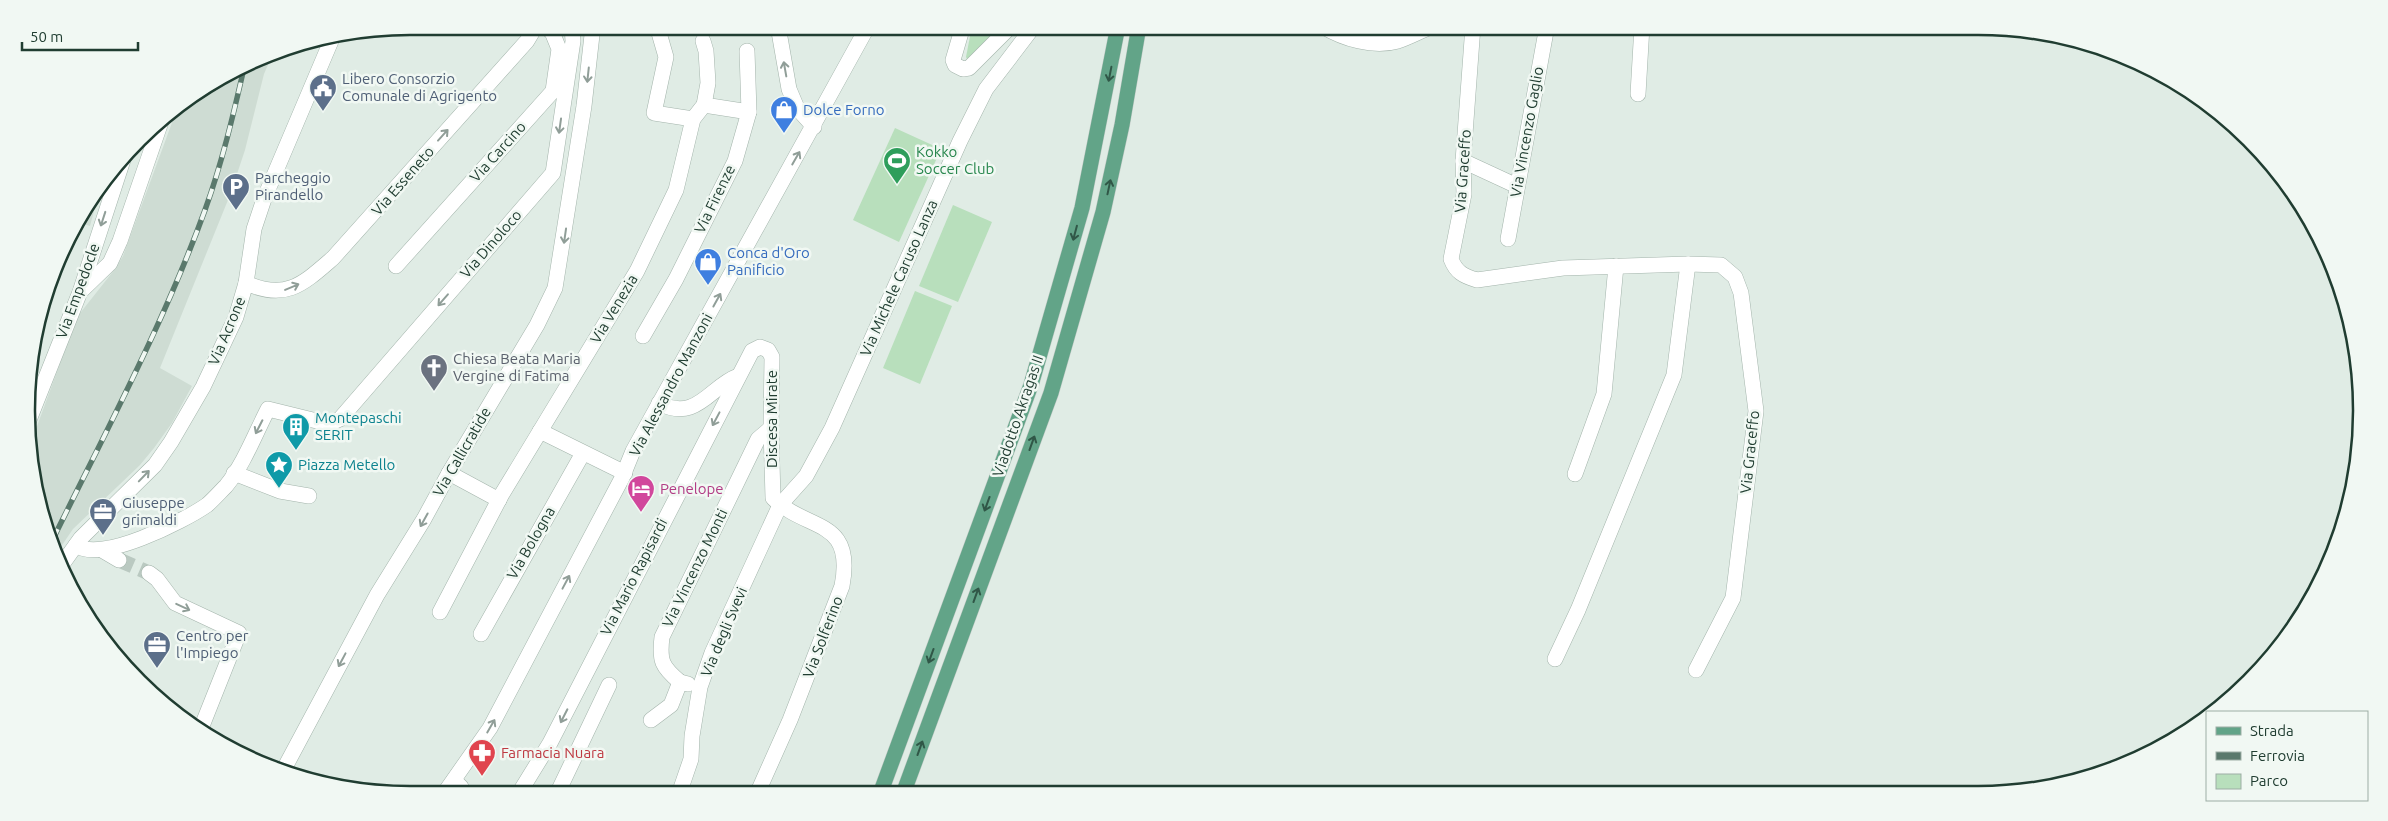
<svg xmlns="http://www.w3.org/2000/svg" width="2388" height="821" viewBox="0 0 2388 821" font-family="Ubuntu,sans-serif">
<rect width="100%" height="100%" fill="#e0ece5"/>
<g fill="#cedcd3">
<polygon points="273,53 264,74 245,150 230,195 160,368 192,386 172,423 154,448 140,465 73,529 58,551 39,510 29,448 77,317 115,269 123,256 177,109 264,55"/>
<polygon points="101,185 90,226 77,222"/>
</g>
<g fill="#b8dfbc">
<polygon points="972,26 979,26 994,35 967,59 966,57"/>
<polygon points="895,128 941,149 899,242 853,220"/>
<polygon points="953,205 992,222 958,302 919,286"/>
<polygon points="915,291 952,306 920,384 883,368"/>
</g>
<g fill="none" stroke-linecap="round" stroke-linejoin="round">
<polyline stroke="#bac9c1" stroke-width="15" stroke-dasharray="15 8" stroke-linecap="butt" points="119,560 149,573"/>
<defs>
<g id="minor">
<polyline points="657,26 666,57 654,113 693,119"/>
<polyline points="778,26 789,89 797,108 814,127"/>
<polyline points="963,26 953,60 955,65 963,69 969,68 1011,26"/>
<path d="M1322,26c22,13 51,22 76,15 12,-4 24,-11 36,-15"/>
<path d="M1473,26l-10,135 1,33 -13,65c5,13 12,17 26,21l86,-12 125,-4 33,1 14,12 6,16 15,118 -23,187 -37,72"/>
<polyline points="1638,94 1642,26"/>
<polyline points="704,105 749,112"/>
<polyline points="1463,161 1517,186"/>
<polyline points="1508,239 1547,26"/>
<polyline points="396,266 553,91 559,49 552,32 544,26"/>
<path d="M246,283c40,18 57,1 87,-25l194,-217 9,-15"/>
<polyline points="81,291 110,263 120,241 162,119"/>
<polyline points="643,336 676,279 735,161 749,112 747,51"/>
<path d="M659,403c38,20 51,-17 79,-27"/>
<polyline points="27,425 80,292 124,157"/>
<polyline points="540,431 625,473"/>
<polyline points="234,473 280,491 309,496"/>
<polyline points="449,473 499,500"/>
<polyline points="1575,474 1604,394 1616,266"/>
<path d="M76,545c24,19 108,-24 131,-40 6,-5 13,-13 19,-19 18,-22 29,-52 42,-77l61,15 11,-5 213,-246 20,-132 -1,-15"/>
<polyline points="102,550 119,560"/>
<polyline points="63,563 81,538 155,465 171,442 203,387 236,317 246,283 254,229 264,199 334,34"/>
<polyline points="149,573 157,579 175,603 239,633 200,731"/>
<polyline points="440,612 502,494 637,271 676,190 693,119 704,105 708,83 706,51 703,41"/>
<polyline points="481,634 583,453"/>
<polyline points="1555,659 1578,610 1674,375 1688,264"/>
<path d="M680,682c-18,-15 -21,-21 -18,-45l96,-198 13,-11"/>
<polyline points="651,720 671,705 680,682 688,684"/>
<polyline points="284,769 377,595 424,519 449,473 537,325 555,288 584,106 593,26"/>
<polyline points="454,780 461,787 464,795"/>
<polyline points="557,794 609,685"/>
<polyline points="679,794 691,759 692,736 700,687 712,653 780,505 806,476 832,428 960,141 986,89 1034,26"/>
<polyline points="443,795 490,728 622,478 633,451 868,26"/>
<path d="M518,795l32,-52 202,-392 8,-4 8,3 4,7 -1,71 2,70c34,34 82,19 69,88l-52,134 -33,74"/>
</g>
<g id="major">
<polyline points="880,794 1031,385 1082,208 1118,26"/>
<polyline points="903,794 1051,393 1103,212 1122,125 1139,26"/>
</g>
</defs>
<use href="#minor" stroke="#a3b4ab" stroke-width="16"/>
<use href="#major" stroke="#c1c9c5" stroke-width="16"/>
<use href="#minor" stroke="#fff" stroke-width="15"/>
<use href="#major" stroke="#62a488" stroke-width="15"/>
<defs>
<path id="rail" d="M53,539c53,-108 111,-216 152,-329 17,-47 28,-94 39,-142"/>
</defs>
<use href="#rail" stroke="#5a796c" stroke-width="5.5"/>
<use href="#rail" stroke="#f1f8f3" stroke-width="4" stroke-dasharray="11" stroke-linecap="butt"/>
</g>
<defs><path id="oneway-shaft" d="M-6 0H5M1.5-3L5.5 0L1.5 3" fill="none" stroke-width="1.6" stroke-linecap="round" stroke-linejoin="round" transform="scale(1.25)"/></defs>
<g stroke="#909e98">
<use href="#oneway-shaft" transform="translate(785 69) rotate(-100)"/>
<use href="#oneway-shaft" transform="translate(588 75) rotate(96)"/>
<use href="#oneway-shaft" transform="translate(560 126) rotate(98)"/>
<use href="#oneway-shaft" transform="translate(443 135) rotate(-48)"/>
<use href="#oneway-shaft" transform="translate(796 158) rotate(-60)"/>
<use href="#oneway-shaft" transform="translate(103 219) rotate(108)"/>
<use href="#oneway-shaft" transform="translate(565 236) rotate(98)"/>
<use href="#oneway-shaft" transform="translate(292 287) rotate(-23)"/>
<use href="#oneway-shaft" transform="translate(443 300) rotate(131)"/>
<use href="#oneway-shaft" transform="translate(717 300) rotate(-61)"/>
<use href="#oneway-shaft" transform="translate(716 419) rotate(118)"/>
<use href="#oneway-shaft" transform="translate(259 427) rotate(117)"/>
<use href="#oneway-shaft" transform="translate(144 476) rotate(-46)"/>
<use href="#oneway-shaft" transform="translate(424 520) rotate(119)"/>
<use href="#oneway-shaft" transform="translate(566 582) rotate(-62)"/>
<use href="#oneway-shaft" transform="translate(183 607) rotate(25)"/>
<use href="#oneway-shaft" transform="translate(342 660) rotate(118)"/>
<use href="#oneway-shaft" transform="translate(564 716) rotate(117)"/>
<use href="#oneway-shaft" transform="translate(491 726) rotate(-60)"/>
</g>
<g stroke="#305747">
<use href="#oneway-shaft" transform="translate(1110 74) rotate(101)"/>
<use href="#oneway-shaft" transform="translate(1109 187) rotate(-78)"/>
<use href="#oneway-shaft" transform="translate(1075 233) rotate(105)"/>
<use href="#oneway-shaft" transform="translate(1032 443) rotate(-70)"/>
<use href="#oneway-shaft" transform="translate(987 504) rotate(110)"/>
<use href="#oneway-shaft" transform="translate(976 595) rotate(-70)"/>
<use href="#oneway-shaft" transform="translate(931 656) rotate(110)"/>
<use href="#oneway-shaft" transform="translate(920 748) rotate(-70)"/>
</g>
<defs>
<symbol id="civic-pin" viewBox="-11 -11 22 30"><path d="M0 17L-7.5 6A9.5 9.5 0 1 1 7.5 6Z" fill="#5c6f8a" stroke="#f1f8f3"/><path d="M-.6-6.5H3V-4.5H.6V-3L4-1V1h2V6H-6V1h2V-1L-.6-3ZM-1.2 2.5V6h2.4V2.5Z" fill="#fff"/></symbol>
<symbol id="shop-pin" viewBox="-11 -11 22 30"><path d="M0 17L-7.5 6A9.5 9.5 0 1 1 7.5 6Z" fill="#3f7fe0" stroke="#f1f8f3"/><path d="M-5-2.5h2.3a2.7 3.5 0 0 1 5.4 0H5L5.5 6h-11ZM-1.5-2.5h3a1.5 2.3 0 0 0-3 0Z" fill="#fff"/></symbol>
<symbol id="stadium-pin" viewBox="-11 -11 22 30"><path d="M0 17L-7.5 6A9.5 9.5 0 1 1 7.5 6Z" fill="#2e9e5b" stroke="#f1f8f3"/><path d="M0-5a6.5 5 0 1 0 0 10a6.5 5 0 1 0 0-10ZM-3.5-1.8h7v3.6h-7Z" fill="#fff"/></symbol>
<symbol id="parking-pin" viewBox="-11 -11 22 30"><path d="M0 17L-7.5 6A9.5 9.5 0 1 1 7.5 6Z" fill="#5c6f8a" stroke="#f1f8f3"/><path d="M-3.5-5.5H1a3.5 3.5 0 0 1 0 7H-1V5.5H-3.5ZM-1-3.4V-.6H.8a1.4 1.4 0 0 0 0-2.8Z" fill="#fff"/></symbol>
<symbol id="church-pin" viewBox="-11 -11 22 30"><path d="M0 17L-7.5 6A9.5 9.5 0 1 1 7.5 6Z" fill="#6b7280" stroke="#f1f8f3"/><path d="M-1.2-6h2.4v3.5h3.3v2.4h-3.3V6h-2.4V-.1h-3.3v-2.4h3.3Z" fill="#fff"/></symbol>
<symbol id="building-pin" viewBox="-11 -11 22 30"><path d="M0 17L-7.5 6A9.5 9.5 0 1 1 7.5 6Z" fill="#0f9aa8" stroke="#f1f8f3"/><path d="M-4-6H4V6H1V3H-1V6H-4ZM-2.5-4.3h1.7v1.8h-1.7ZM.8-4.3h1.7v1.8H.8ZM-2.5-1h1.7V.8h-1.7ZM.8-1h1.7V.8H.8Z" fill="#fff"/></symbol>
<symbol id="sight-pin" viewBox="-11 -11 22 30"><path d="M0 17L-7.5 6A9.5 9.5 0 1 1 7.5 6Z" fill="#0f9aa8" stroke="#f1f8f3"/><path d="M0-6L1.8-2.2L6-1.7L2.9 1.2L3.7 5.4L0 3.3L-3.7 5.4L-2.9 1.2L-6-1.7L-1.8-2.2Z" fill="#fff"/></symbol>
<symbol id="hotel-pin" viewBox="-11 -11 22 30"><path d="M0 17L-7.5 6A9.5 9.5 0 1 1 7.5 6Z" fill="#d1479c" stroke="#f1f8f3"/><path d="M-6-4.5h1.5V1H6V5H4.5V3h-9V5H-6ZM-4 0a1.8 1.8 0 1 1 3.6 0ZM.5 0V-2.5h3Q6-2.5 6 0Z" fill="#fff"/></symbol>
<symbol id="office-pin" viewBox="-11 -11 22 30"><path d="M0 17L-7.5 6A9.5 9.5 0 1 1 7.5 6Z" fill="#5c6f8a" stroke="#f1f8f3"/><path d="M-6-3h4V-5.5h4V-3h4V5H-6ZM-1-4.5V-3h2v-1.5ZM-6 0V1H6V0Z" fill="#fff"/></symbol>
<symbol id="pharmacy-pin" viewBox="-11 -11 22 30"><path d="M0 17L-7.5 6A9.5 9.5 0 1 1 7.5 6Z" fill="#e0444e" stroke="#f1f8f3"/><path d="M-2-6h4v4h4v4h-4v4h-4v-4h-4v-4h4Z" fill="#fff"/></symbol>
</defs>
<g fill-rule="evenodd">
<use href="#civic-pin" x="307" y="72" width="32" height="43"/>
<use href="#shop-pin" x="768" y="94" width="32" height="43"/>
<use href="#stadium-pin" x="881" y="145" width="32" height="43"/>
<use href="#parking-pin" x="220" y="171" width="32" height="43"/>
<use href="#shop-pin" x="692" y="246" width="32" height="43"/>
<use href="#church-pin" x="418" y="352" width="32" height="43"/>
<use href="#building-pin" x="280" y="411" width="32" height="43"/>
<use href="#sight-pin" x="263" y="449" width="32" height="43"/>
<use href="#hotel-pin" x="625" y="473" width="32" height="43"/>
<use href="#office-pin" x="87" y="496" width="32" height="43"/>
<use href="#office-pin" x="141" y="629" width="32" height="43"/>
<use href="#pharmacy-pin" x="466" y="737" width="32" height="43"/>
</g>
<g text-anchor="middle" stroke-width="5" stroke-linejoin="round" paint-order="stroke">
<g font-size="15" fill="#4e5e75" stroke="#f1f8f3" text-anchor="start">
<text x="342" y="84">Libero Consorzio<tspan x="342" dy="17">Comunale di Agrigento</tspan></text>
<text x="255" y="183">Parcheggio<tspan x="255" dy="17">Pirandello</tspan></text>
<text x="122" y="508">Giuseppe<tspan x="122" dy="17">grimaldi</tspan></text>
<text x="176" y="641">Centro per<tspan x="176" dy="17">l'Impiego</tspan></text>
</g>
<g font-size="15" fill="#366cbe" stroke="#f1f8f3" text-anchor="start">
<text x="803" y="115">Dolce Forno</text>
<text x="727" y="258">Conca d'Oro<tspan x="727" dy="17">Panificio</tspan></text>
</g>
<g font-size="15" fill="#203d31" stroke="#f1f8f3">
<text transform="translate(1527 132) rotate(-80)" y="5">Via Vincenzo Gaglio</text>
<text transform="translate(498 152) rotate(-48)" y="5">Via Carcino</text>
<text transform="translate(1463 171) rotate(-86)" y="5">Via Graceffo</text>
<text transform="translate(403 181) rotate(-49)" y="5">Via Esseneto</text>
<text transform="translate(715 199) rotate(-64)" y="5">Via Firenze</text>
<text transform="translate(491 244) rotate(-49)" y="5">Via Dinoloco</text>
<text transform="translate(899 278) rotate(-66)" y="5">Via Michele Caruso Lanza</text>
<text transform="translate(78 291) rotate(-70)" y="5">Via Empedocle</text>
<text transform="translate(614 309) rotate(-59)" y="5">Via Venezia</text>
<text transform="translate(227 331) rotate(-67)" y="5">Via Acrone</text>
<text transform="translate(671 385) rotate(-62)" y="5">Via Alessandro Manzoni</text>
<text transform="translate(1018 416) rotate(-71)" y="5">Viadotto Akragas II</text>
<text transform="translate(772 419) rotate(-90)" y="5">Discesa Mirate</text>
<text transform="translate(462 452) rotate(-60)" y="5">Via Callicratide</text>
<text transform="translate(1750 452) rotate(-84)" y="5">Via Graceffo</text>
<text transform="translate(531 543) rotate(-60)" y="5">Via Bologna</text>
<text transform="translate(695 568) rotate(-64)" y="5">Via Vincenzo Monti</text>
<text transform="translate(634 577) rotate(-63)" y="5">Via Mario Rapisardi</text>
<text transform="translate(724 632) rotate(-67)" y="5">Via degli Svevi</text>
<text transform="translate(823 637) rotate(-69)" y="5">Via Solferino</text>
</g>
<g font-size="15" fill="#27864d" stroke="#f1f8f3" text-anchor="start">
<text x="916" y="157">Kokko<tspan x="916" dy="17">Soccer Club</tspan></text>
</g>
<g font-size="15" fill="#5b616d" stroke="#f1f8f3" text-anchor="start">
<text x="453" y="364">Chiesa Beata Maria<tspan x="453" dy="17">Vergine di Fatima</tspan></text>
</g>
<g font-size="15" fill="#0d838f" stroke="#f1f8f3" text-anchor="start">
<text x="315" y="423">Montepaschi<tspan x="315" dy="17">SERIT</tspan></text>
<text x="298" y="470">Piazza Metello</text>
</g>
<g font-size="15" fill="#b23c85" stroke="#f1f8f3" text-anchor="start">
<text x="660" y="494">Penelope</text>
</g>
<g font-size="15" fill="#be3a42" stroke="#f1f8f3" text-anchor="start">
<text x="501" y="758">Farmacia Nuara</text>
</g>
</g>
<path d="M0 0H2388V821H0ZM410 35H1978A375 375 0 0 1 2353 410V411A375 375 0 0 1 1978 786H410A375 375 0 0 1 35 411V410A375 375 0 0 1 410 35Z" fill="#f1f8f3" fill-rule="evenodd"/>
<path fill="none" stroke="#203d31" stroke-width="2.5" d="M410 35H1978A375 375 0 0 1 2353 410V411A375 375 0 0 1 1978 786H410A375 375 0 0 1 35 411V410A375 375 0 0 1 410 35Z"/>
<rect x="2206" y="711" width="162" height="90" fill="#f1f8f3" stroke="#9dada5"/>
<rect x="2216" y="727" width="25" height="8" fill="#62a488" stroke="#9dada5"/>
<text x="2250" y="736" font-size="15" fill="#203d31">Strada</text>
<rect x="2216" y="752" width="25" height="8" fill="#5a796c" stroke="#9dada5"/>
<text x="2250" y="761" font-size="15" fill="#203d31">Ferrovia</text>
<rect x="2216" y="774" width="25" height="15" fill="#b8dfbc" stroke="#9dada5"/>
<text x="2250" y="786" font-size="15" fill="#203d31">Parco</text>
<path d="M22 42v8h116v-8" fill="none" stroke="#203d31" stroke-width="2.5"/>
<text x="30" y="42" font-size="15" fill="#203d31" stroke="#f1f8f3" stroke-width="4" paint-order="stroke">50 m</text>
</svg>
